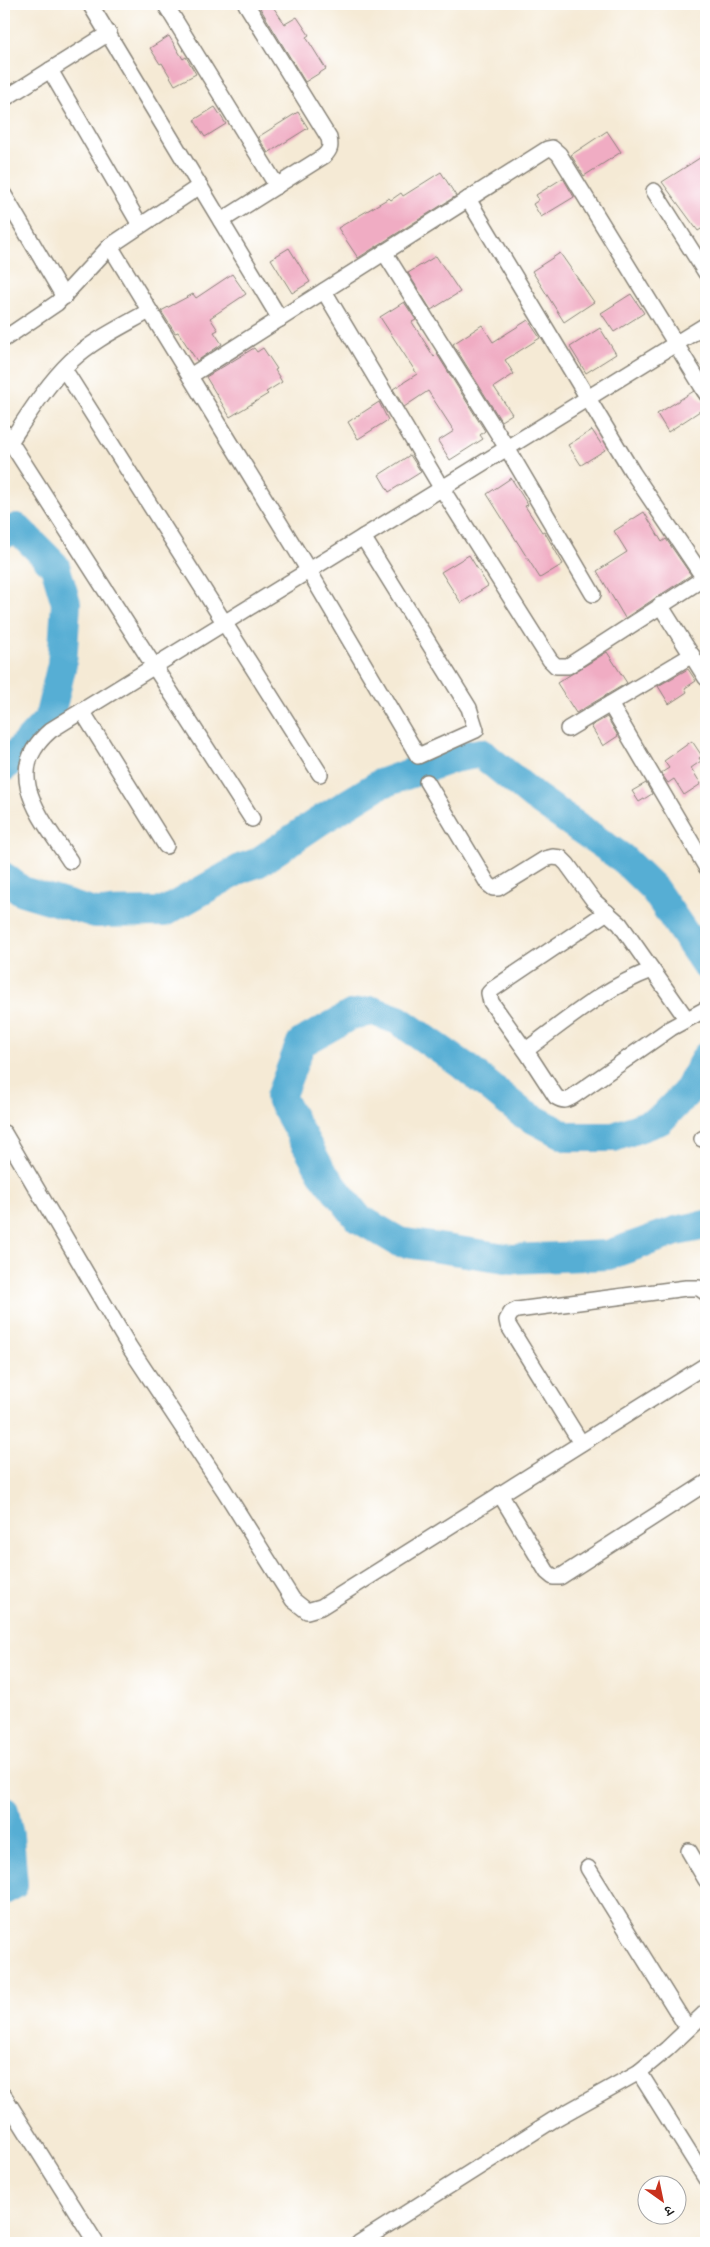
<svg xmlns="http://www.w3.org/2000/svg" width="710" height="2247" viewBox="0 0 710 2247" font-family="Alegreya,'Noto Serif Devanagari',serif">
<rect width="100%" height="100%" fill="#fff"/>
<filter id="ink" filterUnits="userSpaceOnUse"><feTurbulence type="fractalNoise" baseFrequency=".02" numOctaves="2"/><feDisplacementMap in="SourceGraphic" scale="10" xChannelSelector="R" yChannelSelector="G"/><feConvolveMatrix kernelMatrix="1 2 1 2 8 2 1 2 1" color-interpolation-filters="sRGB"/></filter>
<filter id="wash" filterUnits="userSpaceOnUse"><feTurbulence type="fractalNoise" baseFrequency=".0096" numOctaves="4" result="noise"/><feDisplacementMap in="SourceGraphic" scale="20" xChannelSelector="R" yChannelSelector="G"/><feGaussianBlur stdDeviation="1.12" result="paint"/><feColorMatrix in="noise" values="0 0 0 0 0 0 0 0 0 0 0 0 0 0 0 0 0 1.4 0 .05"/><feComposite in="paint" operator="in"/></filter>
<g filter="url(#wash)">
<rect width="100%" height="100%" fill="#f5ead5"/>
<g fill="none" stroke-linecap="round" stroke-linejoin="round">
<g stroke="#57aed4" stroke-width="30">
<polyline points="4,534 17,528 55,566 66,603 62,664 49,719 4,767"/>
<polyline points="4,877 22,891 95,913 164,912 242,868 257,863 318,822 380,784 453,758 481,753 535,797 622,858 654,889 706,965"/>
<polyline points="706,1057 686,1093 660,1120 614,1137 568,1137 522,1113 464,1066 398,1020 373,1011 351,1015 301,1043 280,1097 322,1172 358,1218 399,1242 512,1259 608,1255 676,1231 706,1225"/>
<polyline points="4,1811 9,1836 13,1885 4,1890"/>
</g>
</g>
<g id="blocks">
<g fill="#f0acc3">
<polygon points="266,4 271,4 285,24 297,17 309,35 306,37 326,69 305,82 260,8"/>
<polygon points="169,36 183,59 186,57 196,74 175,85 162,63 160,64 150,48"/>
<polygon points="215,107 226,124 205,137 194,120"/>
<polygon points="298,112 308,128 268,153 258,137"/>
<polygon points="607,131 621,152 584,176 571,155"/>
<polygon points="706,154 706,226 698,231 662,182"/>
<polygon points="441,172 456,196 358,258 338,228 389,198 391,200 401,193 403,196"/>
<polygon points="563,178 574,197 541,217 533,204 539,200 536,195"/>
<polygon points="289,248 310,282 292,293 271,259"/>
<polygon points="560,253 594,302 564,322 532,271"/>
<polygon points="436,256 460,292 431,310 408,273"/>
<polygon points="232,274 246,294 210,318 218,330 214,332 222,344 197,361 178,332 175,333 161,311 193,294 196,298"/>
<polygon points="631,294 644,313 614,332 601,313"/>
<polygon points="404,302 416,320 412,322 434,357 437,354 485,431 480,435 483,439 450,460 438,441 454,431 428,391 404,407 393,389 417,374 380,317"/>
<polygon points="528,320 540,338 505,360 514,374 494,387 512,414 501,421 453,344 482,325 493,342"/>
<polygon points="600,328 616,354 586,373 570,347"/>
<polygon points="254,348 257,352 263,348 277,369 275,370 282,382 266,392 268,394 230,417 206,377"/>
<polygon points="694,391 701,401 706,402 706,407 668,432 657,414"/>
<polygon points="379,402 388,420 358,439 348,422"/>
<polygon points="592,430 605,450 581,465 568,445"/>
<polygon points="410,455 421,472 389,492 379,475"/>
<polygon points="511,478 528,505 525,506 542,532 544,531 563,564 540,578 487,494"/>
<polygon points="644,512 662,542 666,539 691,575 625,618 597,571 627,552 614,531"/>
<polygon points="469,555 488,586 461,603 441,572"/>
<polygon points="607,652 627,683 576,713 557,683"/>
<polygon points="688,669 696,681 685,688 687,692 669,704 658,686"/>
<polygon points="607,717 618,736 603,746 591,726"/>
<polygon points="692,741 702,756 699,758 701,761 691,768 701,784 684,795 674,779 668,783 661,773 669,768 664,761"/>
<polygon points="646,783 652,794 639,802 632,791"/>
</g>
</g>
</g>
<g filter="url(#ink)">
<use href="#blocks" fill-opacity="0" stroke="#888378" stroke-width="1"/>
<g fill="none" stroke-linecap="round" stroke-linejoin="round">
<defs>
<g id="street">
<polyline points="90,4 280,319"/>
<polyline points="165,4 277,186"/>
<polyline points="50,70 140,225"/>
<polyline points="4,99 109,33"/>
<polyline points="654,191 706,273"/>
<polyline points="4,195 64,297"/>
<polyline points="468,199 633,473 704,578 706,579"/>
<path d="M221,221l103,-65c6,-6 7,-9 5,-18l-83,-134"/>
<polyline points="110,246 309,571 418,756 476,730 469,708 363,537"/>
<polyline points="384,252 507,448 593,594"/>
<polyline points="324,291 442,489 550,660 556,666 568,666 704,578"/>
<polyline points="4,339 57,303 110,246 200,186"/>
<polyline points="64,369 320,774"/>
<polyline points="190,376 547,149 552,148 559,154 706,393"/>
<polyline points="4,432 252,819"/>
<path d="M10,442c18,-27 37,-58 61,-81 22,-21 52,-35 78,-50"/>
<polyline points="660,605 706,678"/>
<polyline points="610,704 706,867"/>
<polyline points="82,711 166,846"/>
<polyline points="568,729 692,655"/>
<polyline points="427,782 488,884 493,888 498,888 545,859 553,857 561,858 567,864 594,901 620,924 686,1018"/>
<path d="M70,861c-29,-44 -70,-88 -19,-131l655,-405"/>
<path d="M607,912l-114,77 -4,4 2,9 37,52 28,43c8,5 12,3 19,-2l96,-67 35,-19"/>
<path d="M526,1050c40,-29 79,-63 126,-80"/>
<polyline points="4,1133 130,1348 224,1490 293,1600 307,1611 321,1607 706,1365"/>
<polyline points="702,1139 706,1137"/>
<polyline points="581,1443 508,1325 507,1320 511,1313 517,1310 686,1288 699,1288 706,1293"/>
<polyline points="500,1494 547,1572 553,1577 560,1577 706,1483"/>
<polyline points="689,1851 706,1880"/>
<polyline points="588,1868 688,2029"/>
<polyline points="639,2072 706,2179"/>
<polyline points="4,2096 96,2243"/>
<polyline points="359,2243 553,2120 639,2072 667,2049 706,2012"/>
</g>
</defs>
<use href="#street" stroke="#888378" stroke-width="18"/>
<use href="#street" stroke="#fff" stroke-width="15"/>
</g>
</g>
<rect width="710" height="2247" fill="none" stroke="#fff" stroke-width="20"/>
<g transform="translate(662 2200) rotate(147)"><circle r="24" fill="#ffffff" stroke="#a4a4a4"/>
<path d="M0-4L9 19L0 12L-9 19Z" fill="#c8321e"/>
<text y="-8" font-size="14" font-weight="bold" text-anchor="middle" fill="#1c1c1c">उ</text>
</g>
</svg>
